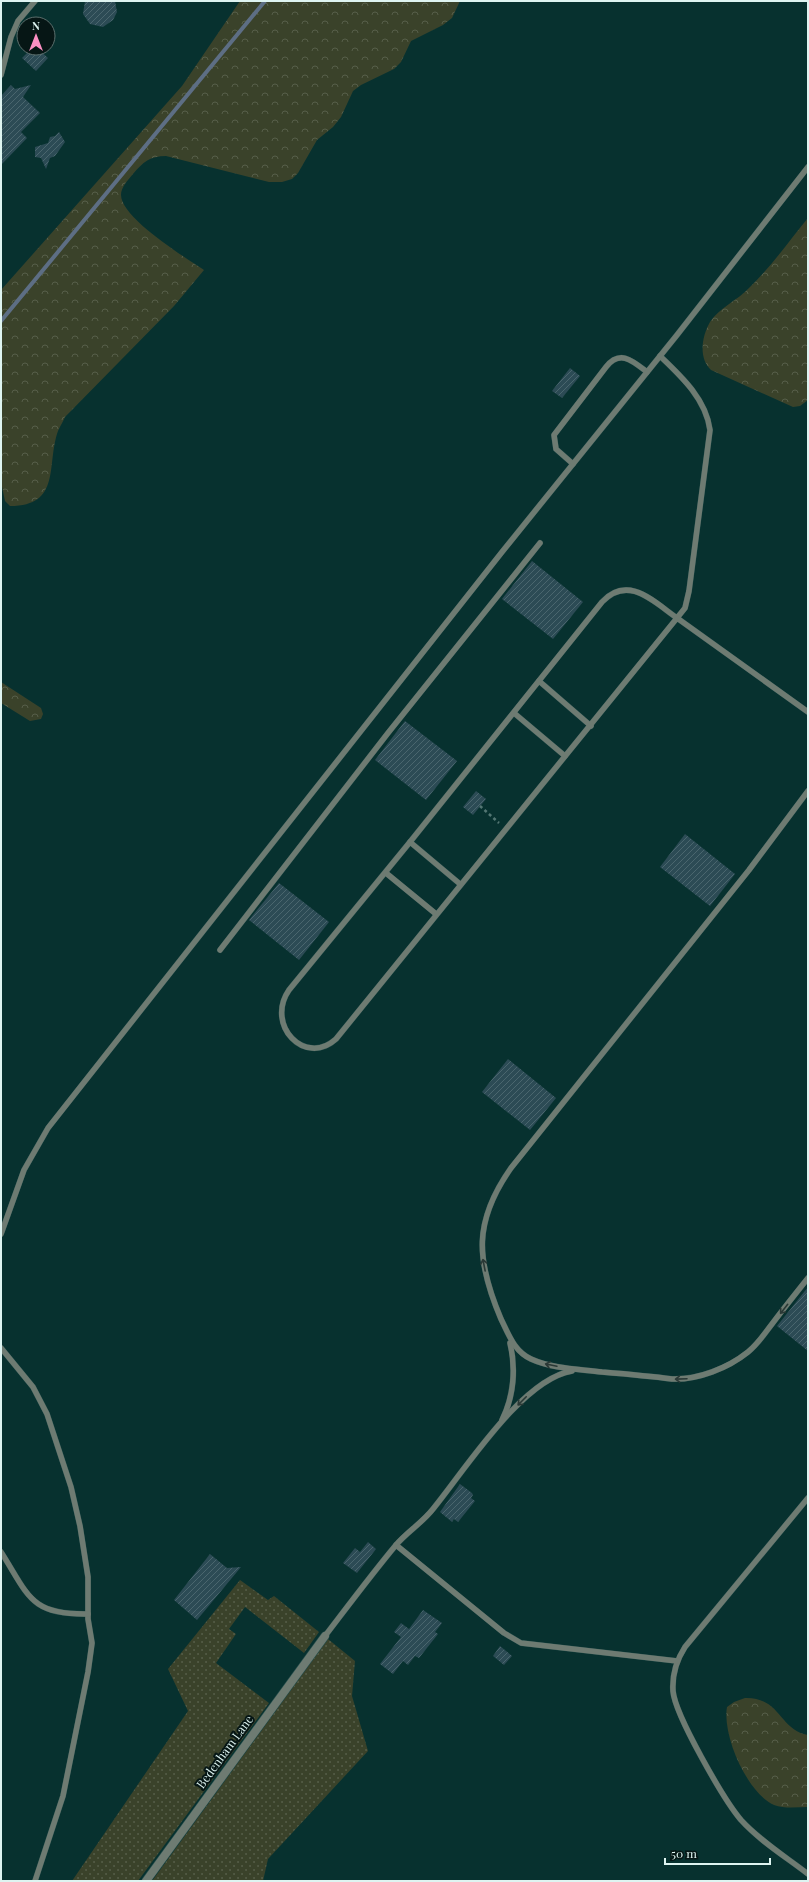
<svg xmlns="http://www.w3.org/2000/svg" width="809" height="1882" viewBox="0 0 809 1882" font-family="'Playfair Display',serif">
<defs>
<pattern id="grass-dots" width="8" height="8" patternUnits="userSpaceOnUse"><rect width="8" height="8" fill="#3a422a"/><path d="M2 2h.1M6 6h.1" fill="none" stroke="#565e49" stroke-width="1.8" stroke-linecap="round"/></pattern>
<pattern id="forest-crowns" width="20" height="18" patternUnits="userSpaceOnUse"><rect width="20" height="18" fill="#3a422a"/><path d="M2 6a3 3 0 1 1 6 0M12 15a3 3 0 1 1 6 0" fill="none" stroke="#565e49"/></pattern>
<pattern id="building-hatch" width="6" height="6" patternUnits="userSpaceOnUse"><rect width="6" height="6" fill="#2c4b55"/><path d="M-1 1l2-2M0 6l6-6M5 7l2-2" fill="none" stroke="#4a666e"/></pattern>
</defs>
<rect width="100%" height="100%" fill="#07312f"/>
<g fill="url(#grass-dots)">
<polygon points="240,1580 268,1600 274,1596 319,1632 304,1653 245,1607 229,1629 236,1634 216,1663 269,1703 138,1881 72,1881 188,1711 168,1669"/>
<polygon points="328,1639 355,1661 352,1696 368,1751 268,1859 263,1881 152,1881"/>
</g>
<g fill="url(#forest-crowns)">
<path d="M240,1h220l-8,17 -9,7 -32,16 -10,21 -7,7 -33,16 -8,6 -12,26 -8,10 -16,13 -19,33 -6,6 -10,3h-13l-103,-26c-16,0 -23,6 -33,18 -5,6 -12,13 -12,21 0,23 65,63 83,75l-30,36 -109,111c-2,5 -5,9 -7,14 -12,33 4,75 -48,75l-5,-5 -4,-19v-192l181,-204z"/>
<path d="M808,218v182l-8,6 -7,1 -82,-37c-13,-12 -9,-34 -1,-48 9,-14 28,-22 39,-34 22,-21 40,-47 59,-70z"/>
<polygon points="1,682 41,708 43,714 41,719 30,721 1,703"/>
<path d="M745,1698c36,-1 34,32 63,37v72c-11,0 -23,2 -34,-2 -27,-12 -52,-70 -47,-98l7,-5z"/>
</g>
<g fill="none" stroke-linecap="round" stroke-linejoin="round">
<polyline stroke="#5d6e84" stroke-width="4" points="1,321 265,1"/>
</g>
<g fill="url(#building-hatch)">
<polygon points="85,1 115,1 117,12 113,20 103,27 90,24 83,14"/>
<polygon points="32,48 37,48 48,58 36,71 22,58"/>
<polygon points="11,85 15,89 31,85 23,97 40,113 21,132 27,138 1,165 1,96"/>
<polygon points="59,132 65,142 55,156 50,158 46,169 41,158 35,157 35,147 48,143 50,137 55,136"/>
<polygon points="570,368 580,376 562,398 552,391"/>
<polygon points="532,561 583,602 553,639 502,599"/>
<polygon points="405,721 457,761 426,800 375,760"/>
<polygon points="476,791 486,799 473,815 463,807"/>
<polygon points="685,834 735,874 710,906 660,867"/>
<polygon points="279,883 329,922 299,960 249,920"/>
<polygon points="508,1059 556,1098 530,1130 482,1092"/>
<polygon points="808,1287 808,1351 777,1326"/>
<polygon points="460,1484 472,1493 473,1495 471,1498 475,1501 458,1522 454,1519 452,1522 440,1512"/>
<polygon points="368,1542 376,1549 357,1573 343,1563 355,1548 360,1552"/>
<polygon points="210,1554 227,1568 241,1567 197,1620 174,1600"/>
<polygon points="423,1610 442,1623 435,1632 438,1634 419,1658 415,1656 408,1665 403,1661 393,1674 380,1664 401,1637 394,1632 401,1623 409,1629"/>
<polygon points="500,1646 512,1656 504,1665 493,1656"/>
</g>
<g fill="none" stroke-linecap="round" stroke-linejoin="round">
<defs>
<g id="service">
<polyline points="1,75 11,37 18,21 35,1"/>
<path d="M660,356c21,20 46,43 50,74l-21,161 -4,17 -8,10 -341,421c-31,28 -71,-14 -47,-49l121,-148 192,-240c26,-28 52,0 75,16l131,94"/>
<path d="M573,464l-17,-15 -2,-14 52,-68c14,-18 27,-6 41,5"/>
<polyline points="539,681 591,726"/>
<polyline points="514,713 565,756"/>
<path d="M808,791l-59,79 -238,298c-38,54 -35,92 -10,151 8,16 13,32 30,40 22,10 48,10 71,13 24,2 47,4 70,7 26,1 56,-11 76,-27 10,-8 17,-19 24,-28 12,-16 24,-31 36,-46"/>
<polyline points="410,842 460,884"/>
<polyline points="386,873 436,914"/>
<polyline points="220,950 388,733 540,543"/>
<polyline points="1,1234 24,1170 48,1128 502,552 677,335 808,167"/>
<polyline points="1,1348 33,1387 47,1414 71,1487 80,1526 88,1577 88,1619 92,1643 88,1672 63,1796 35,1881"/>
<path d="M502,1420c12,-24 14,-52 8,-77"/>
<path d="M808,1498l-123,149c-9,14 -13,28 -12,44 2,24 51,109 68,129 19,21 45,37 67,54"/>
<polyline points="396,1545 504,1633 521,1643 677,1661"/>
<path d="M1,1552c28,44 29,63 87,62"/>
<path d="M325,1636c23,-30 46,-61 71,-91 11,-13 26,-22 37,-36 32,-39 89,-130 139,-138"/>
</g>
<polyline id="minor" points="146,1881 325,1636"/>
</defs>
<use href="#service" stroke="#29504e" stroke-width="6"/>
<use href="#minor" stroke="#29504e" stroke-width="9"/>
<polyline stroke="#537673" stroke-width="2.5" stroke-dasharray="3 3" stroke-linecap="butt" points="480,806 499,823"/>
<use href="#service" stroke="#6e7b72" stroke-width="5.5"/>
<use href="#minor" stroke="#6e7b72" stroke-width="8"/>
</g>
<defs><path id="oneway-shaft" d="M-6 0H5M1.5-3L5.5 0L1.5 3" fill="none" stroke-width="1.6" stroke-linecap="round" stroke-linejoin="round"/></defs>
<g stroke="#2a3936">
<use href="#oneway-shaft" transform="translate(484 1265) rotate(-101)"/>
<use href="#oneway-shaft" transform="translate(784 1309) rotate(128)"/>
<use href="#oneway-shaft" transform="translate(551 1365) rotate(-168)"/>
<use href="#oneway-shaft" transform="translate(681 1379) rotate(178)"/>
<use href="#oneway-shaft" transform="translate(522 1401) rotate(135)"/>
</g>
<g text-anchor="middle" stroke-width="4" stroke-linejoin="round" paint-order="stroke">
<g font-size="12" fill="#def4f1" stroke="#061615">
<text transform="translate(225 1752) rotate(-54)" y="4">Bedenham Lane</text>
</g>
</g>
<rect width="809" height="1882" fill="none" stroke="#def4f1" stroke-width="4"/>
<g transform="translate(36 36)"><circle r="19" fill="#061615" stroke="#5c6f6d"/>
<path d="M0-3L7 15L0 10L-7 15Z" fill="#fb8fc3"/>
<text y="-6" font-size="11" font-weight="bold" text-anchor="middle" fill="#def4f1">N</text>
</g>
<path d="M665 1858v6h105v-6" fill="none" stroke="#def4f1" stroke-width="2"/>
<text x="671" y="1858" font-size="12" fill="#def4f1" stroke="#061615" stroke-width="3" paint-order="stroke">50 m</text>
</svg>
